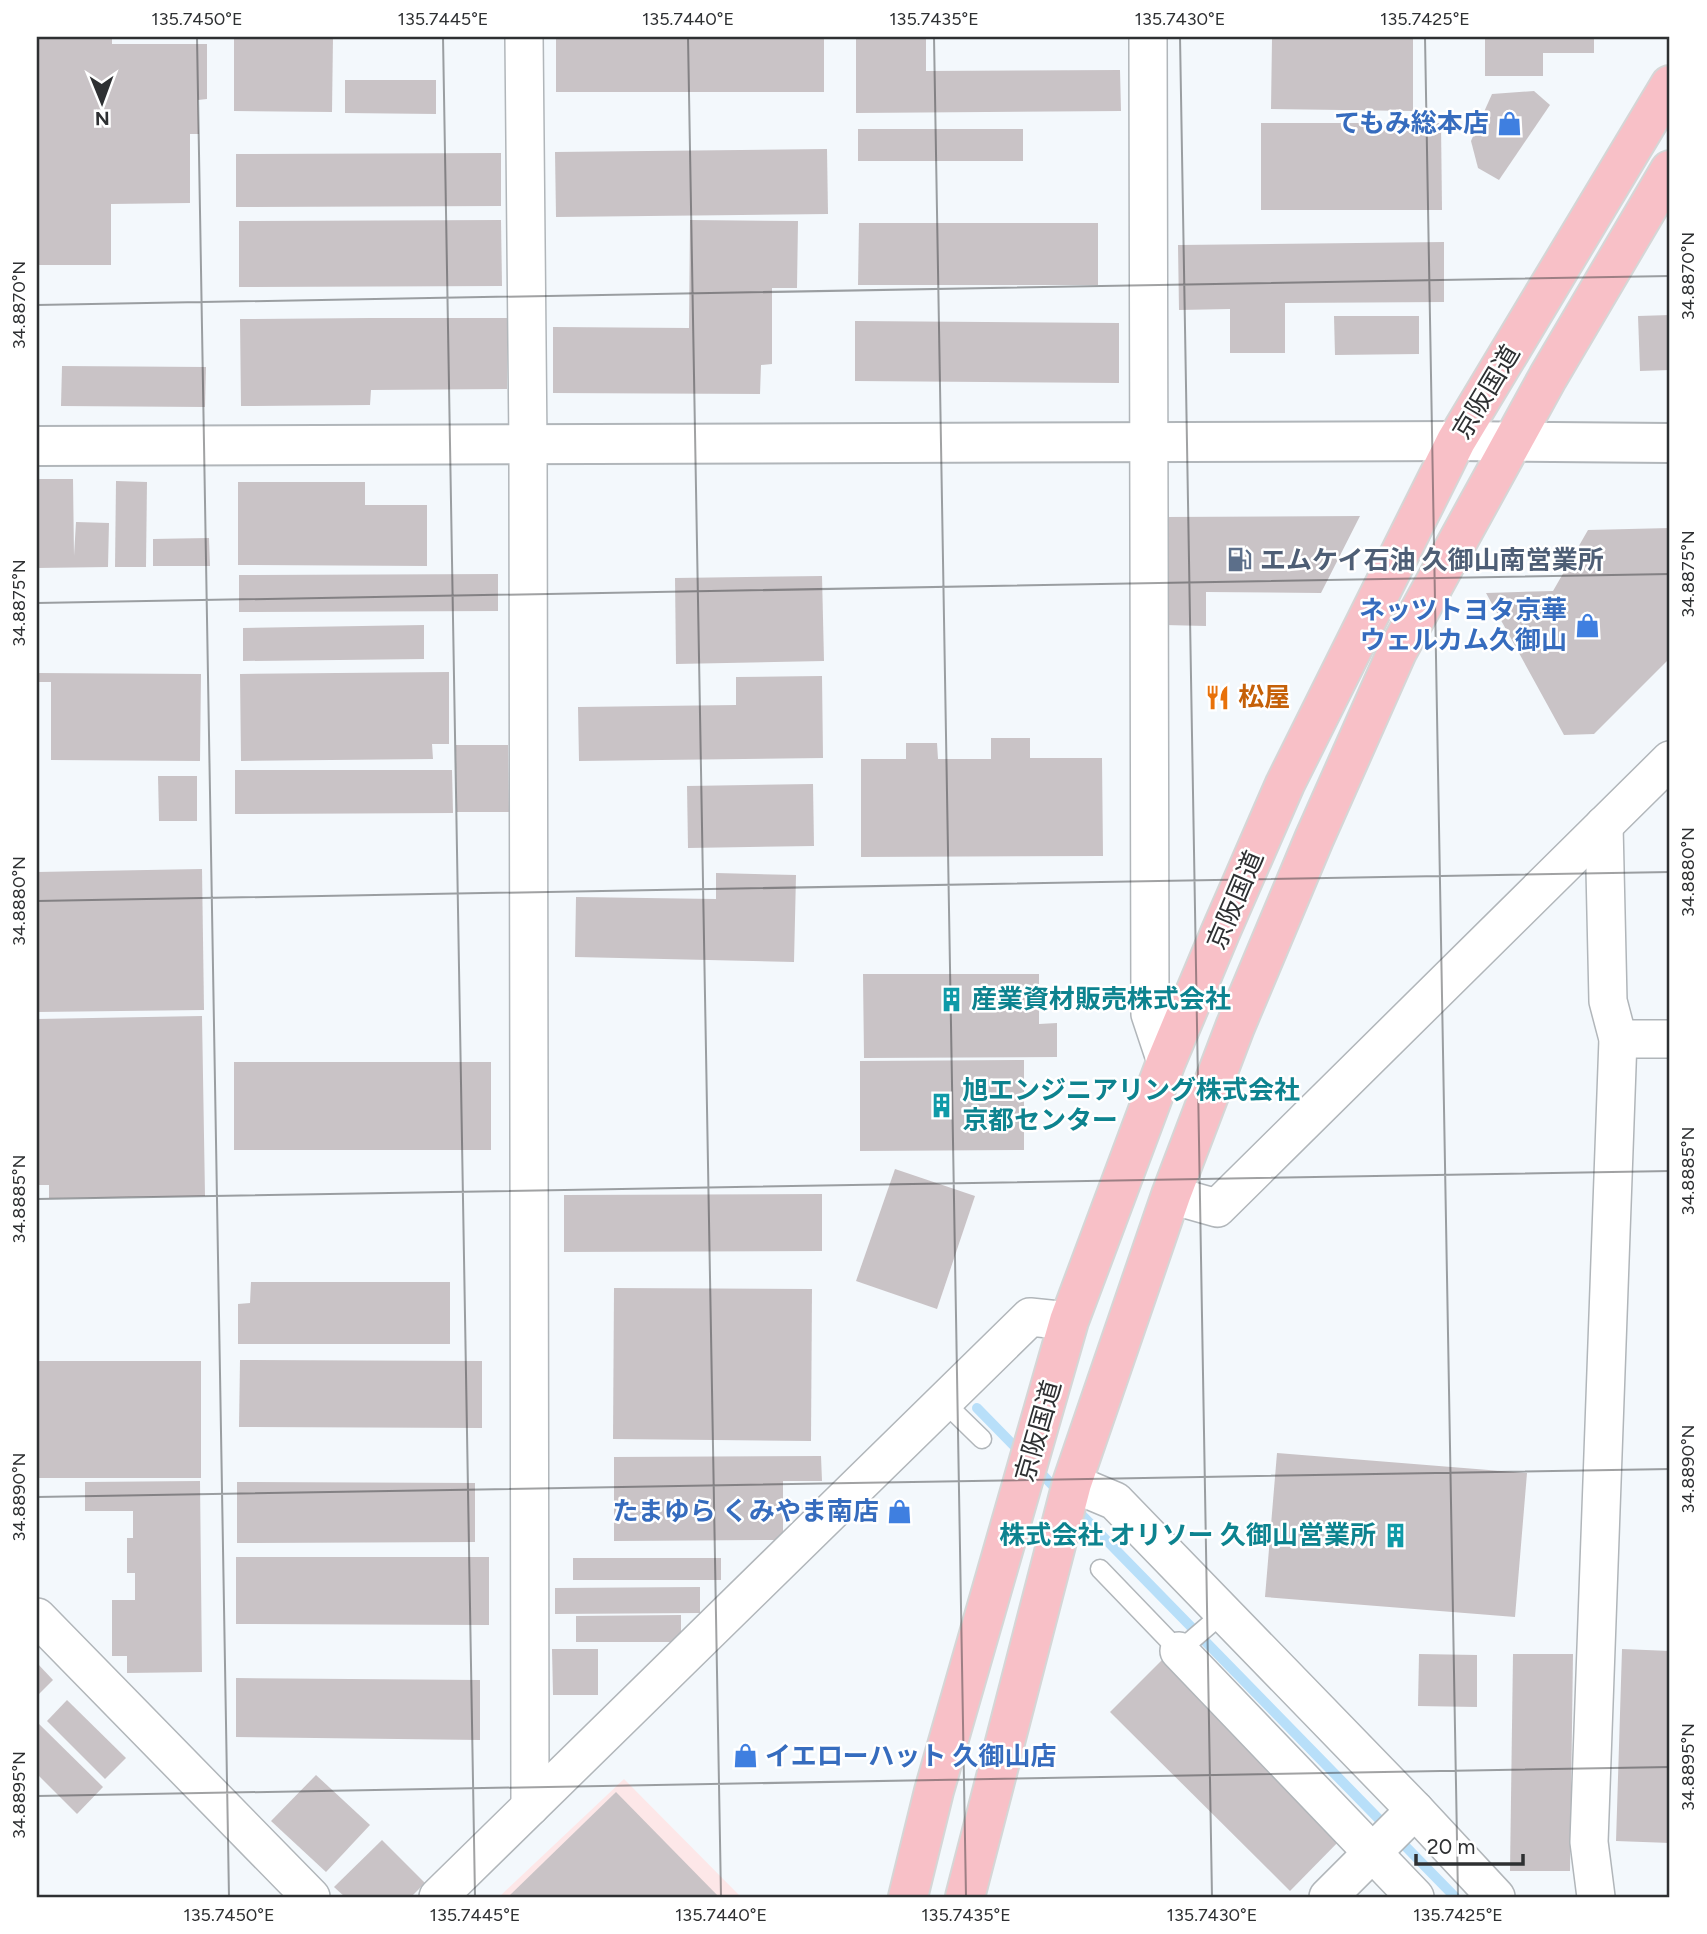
<svg xmlns="http://www.w3.org/2000/svg" width="1707" height="1934" viewBox="0 0 1707 1934" font-family="Figtree,'Noto Sans JP',sans-serif">
<rect width="100%" height="100%" fill="#f3f8fc"/>
<polygon fill="#fde7e8" points="624,1779 741,1897 499,1897"/>
<g fill="none" stroke-linecap="round" stroke-linejoin="round">
<g stroke="#b8dff9" stroke-width="10">
<polyline points="977,1408 1024,1456"/>
<polyline points="1035,1467 1060,1493"/>
<polyline points="1074,1507 1455,1897"/>
</g>
</g>
<g fill="#c9c3c6">
<polygon points="37,37 112,37 112,44 207,44 207,99 198,100 199,134 190,134 190,203 111,204 111,265 37,265"/>
<polygon points="234,37 333,37 332,112 234,111"/>
<rect x="556" y="37" width="268" height="55"/>
<polygon points="856,37 926,37 926,71 1120,70 1121,111 856,113"/>
<polygon points="1295,37 1413,39 1413,111 1271,109 1272,39 1295,39"/>
<polygon points="1485,37 1594,37 1594,53 1543,53 1543,76 1485,76"/>
<polygon points="345,80 436,80 436,114 345,113"/>
<polygon points="1534,91 1550,105 1499,180 1478,168 1471,141 1492,94"/>
<polygon points="1261,123 1441,123 1442,210 1261,210"/>
<rect x="858" y="129" width="165" height="32"/>
<polygon points="827,149 828,214 556,217 555,152"/>
<polygon points="501,153 501,206 236,207 236,154"/>
<polygon points="501,220 502,286 239,287 239,221"/>
<polygon points="690,220 798,221 797,288 772,288 772,364 761,365 760,394 553,393 553,327 689,328"/>
<polygon points="859,223 1098,223 1098,285 858,285"/>
<polygon points="1444,242 1444,302 1285,303 1285,353 1230,353 1230,309 1179,310 1178,245"/>
<polygon points="1670,315 1670,370 1640,371 1638,316"/>
<polygon points="1334,316 1419,316 1419,354 1335,355"/>
<polygon points="370,318 507,318 507,389 371,390 370,405 241,406 240,319"/>
<polygon points="855,321 1119,323 1119,383 855,381"/>
<polygon points="62,366 206,367 205,407 61,406"/>
<polygon points="37,479 73,479 74,556 76,522 109,523 108,567 37,568"/>
<polygon points="116,481 147,482 146,567 115,567"/>
<polygon points="238,482 365,482 365,505 427,505 427,566 238,565"/>
<polygon points="1360,516 1321,593 1206,592 1206,626 1165,625 1165,517"/>
<polygon points="1670,528 1670,658 1594,734 1564,735 1486,593 1553,591 1588,530"/>
<polygon points="209,538 210,566 153,566 153,539"/>
<polygon points="498,574 498,611 239,612 239,575"/>
<polygon points="822,576 824,661 676,664 675,578"/>
<polygon points="424,625 424,659 243,661 243,628"/>
<polygon points="449,672 449,744 432,744 433,759 241,761 240,674"/>
<polygon points="37,673 201,674 200,761 51,760 51,682 37,682"/>
<polygon points="822,676 823,758 579,761 578,707 736,705 736,677"/>
<polygon points="991,738 1030,738 1030,758 1102,758 1103,856 861,857 861,759 906,759 906,743 937,743 938,759 991,759"/>
<polygon points="456,745 508,745 509,812 457,812"/>
<polygon points="235,770 452,770 453,813 235,814"/>
<polygon points="158,776 197,776 197,821 159,821"/>
<polygon points="813,784 814,846 688,848 687,786"/>
<polygon points="202,869 204,1010 37,1012 37,872"/>
<polygon points="716,873 796,875 794,962 575,957 576,897 716,899"/>
<polygon points="863,974 1039,974 1039,1024 1057,1023 1057,1057 864,1058"/>
<polygon points="202,1016 205,1196 49,1198 49,1185 37,1185 37,1019"/>
<polygon points="1024,1060 1024,1150 860,1151 860,1061"/>
<rect x="234" y="1062" width="257" height="88"/>
<polygon points="895,1169 975,1196 937,1309 856,1281"/>
<polygon points="822,1194 822,1251 564,1252 564,1195"/>
<polygon points="251,1282 450,1282 450,1344 238,1344 238,1304 250,1303"/>
<polygon points="614,1288 812,1289 811,1441 613,1439"/>
<polygon points="240,1360 482,1361 482,1428 239,1427"/>
<rect x="37" y="1361" width="164" height="117"/>
<polygon points="1277,1453 1527,1473 1515,1617 1265,1597"/>
<polygon points="821,1456 822,1481 783,1481 783,1540 614,1541 614,1457"/>
<polygon points="200,1481 202,1672 127,1673 127,1656 112,1656 112,1600 135,1600 135,1573 127,1573 127,1538 133,1538 133,1511 85,1511 85,1482"/>
<polygon points="237,1482 475,1483 475,1542 237,1543"/>
<polygon points="236,1557 489,1557 489,1625 236,1624"/>
<rect x="573" y="1558" width="148" height="22"/>
<polygon points="700,1587 700,1613 555,1614 555,1588"/>
<polygon points="681,1615 681,1642 576,1642 576,1616"/>
<polygon points="552,1649 598,1649 598,1695 553,1695"/>
<polygon points="1622,1649 1670,1651 1670,1843 1616,1841"/>
<polygon points="1419,1654 1477,1655 1477,1707 1418,1706"/>
<polygon points="1513,1654 1573,1654 1570,1871 1510,1871"/>
<polygon points="1164,1658 1344,1836 1290,1891 1110,1712"/>
<polygon points="37,1663 53,1680 37,1696"/>
<polygon points="236,1678 480,1680 480,1740 236,1737"/>
<polygon points="67,1700 126,1758 105,1779 47,1721"/>
<polygon points="37,1722 103,1787 77,1814 37,1774"/>
<polygon points="316,1775 370,1825 326,1872 271,1821"/>
<polygon points="616,1792 719,1897 508,1897"/>
<polygon points="382,1840 425,1883 411,1897 345,1897 334,1887"/>
</g>
<g fill="none" stroke-linecap="round" stroke-linejoin="round">
<defs>
<g id="service">
<polyline points="944,1402 982,1439"/>
<polyline points="1100,1569 1179,1651 1223,1613"/>
</g>
<g id="minor">
<polyline points="524,37 528,446 530,1807"/>
<polyline points="1148,37 1150,1014 1166,1062"/>
<polyline points="1618,1039 1670,1039"/>
<polyline points="1171,1195 1217,1208 1670,760"/>
<polyline points="1072,1483 1115,1501 1415,1810 1496,1897"/>
<polyline points="37,1617 311,1897"/>
<polyline points="1179,1651 1415,1897"/>
<polyline points="438,1897 1030,1317 1069,1321"/>
<polyline points="1328,1897 1415,1810"/>
<polyline points="1596,1897 1589,1842 1618,1039 1608,1001 1604,825"/>
</g>
<polyline id="tertiary" points="37,446 1456,441 1670,443"/>
<g id="trunk">
<polyline points="908,1897 934,1791 1069,1321 1166,1062 1220,933 1285,784 1456,441 1670,85"/>
<polyline points="965,1897 1072,1483 1171,1195 1235,1027 1314,839 1397,652 1548,377 1670,170"/>
</g>
</defs>
<use href="#service" stroke="#b1b6ba" stroke-width="21"/>
<use href="#minor" stroke="#b1b6ba" stroke-width="40"/>
<use href="#tertiary" stroke="#b1b6ba" stroke-width="42"/>
<use href="#trunk" stroke="#d5d6d6" stroke-width="42"/>
<use href="#service" stroke="#fff" stroke-width="18"/>
<use href="#minor" stroke="#fff" stroke-width="37"/>
<use href="#tertiary" stroke="#fff" stroke-width="38"/>
<use href="#trunk" stroke="#f8c0c7" stroke-width="38"/>
</g>
<path fill="none" stroke="#2e3032" stroke-width="2" stroke-opacity="0.45" d="M197,37l32,1860M443,37l32,1860M688,37l33,1860M934,37l32,1860M1180,37l32,1860M1425,37l33,1860M37,305l1633,-29M37,603l1633,-29M37,901l1633,-29M37,1199l1633,-28M37,1497l1633,-28M37,1796l1633,-29"/>
<defs>
<symbol id="shop-bare" viewBox="-9 -9 18 18"><path d="M-5-2.5h2.3a2.7 3.5 0 0 1 5.4 0H5L5.5 6h-11ZM-1.5-2.5h3a1.5 2.3 0 0 0-3 0Z" fill="#3f7fe0" stroke="#fff" stroke-width="2.5" paint-order="stroke"/></symbol>
<symbol id="fuel-bare" viewBox="-9 -9 18 18"><path d="M-5.5-6h7V0h2V4h1.3V-2.5L3-4.5l.8-.8L6-3V5H2.5V1h-1V6h-7ZM-4.2-4.7v3.2H.2V-4.7Z" fill="#5c6f8a" stroke="#fff" stroke-width="2.5" paint-order="stroke"/></symbol>
<symbol id="restaurant-bare" viewBox="-9 -9 18 18"><path d="M-5-6h1v4h1v-4h1v4h1v-4h1v5L-1.5 .5V6h-2V.5L-5-1ZM5-6V6H3V1.5H1.5Q1.5-4 5-6Z" fill="#e8710a" stroke="#fff" stroke-width="2.5" paint-order="stroke"/></symbol>
<symbol id="building-bare" viewBox="-9 -9 18 18"><path d="M-4-6H4V6H1V3H-1V6H-4ZM-2.5-4.3h1.7v1.8h-1.7ZM.8-4.3h1.7v1.8H.8ZM-2.5-1h1.7V.8h-1.7ZM.8-1h1.7V.8H.8Z" fill="#0f9aa8" stroke="#fff" stroke-width="2.5" paint-order="stroke"/></symbol>
</defs>
<g fill-rule="evenodd">
<use href="#shop-bare" x="1492" y="106" width="35" height="35"/>
<use href="#fuel-bare" x="1222" y="542" width="35" height="35"/>
<use href="#shop-bare" x="1570" y="608" width="35" height="35"/>
<use href="#restaurant-bare" x="1200" y="680" width="35" height="35"/>
<use href="#building-bare" x="934" y="982" width="35" height="35"/>
<use href="#building-bare" x="924" y="1088" width="35" height="35"/>
<use href="#shop-bare" x="882" y="1494" width="35" height="35"/>
<use href="#building-bare" x="1378" y="1518" width="35" height="35"/>
<use href="#shop-bare" x="728" y="1738" width="35" height="35"/>
</g>
<g text-anchor="middle" stroke-width="5" stroke-linejoin="round" paint-order="stroke">
<g font-size="26" font-weight="bold" fill="#366cbe" stroke="#fff" text-anchor="end">
<text x="1489" y="132">てもみ総本店</text>
<text x="1567" y="619">ネッツトヨタ京華<tspan x="1567" dy="30">ウェルカム久御山</tspan></text>
<text x="879" y="1520">たまゆら くみやま南店</text>
<text x="765" y="1765" text-anchor="start">イエローハット 久御山店</text>
</g>
<g font-size="26" fill="#2e3032" stroke="#fff">
<text transform="translate(1486 392) rotate(-59)" y="9">京阪国道</text>
<text transform="translate(1235 900) rotate(-67)" y="9">京阪国道</text>
<text transform="translate(1038 1431) rotate(-74)" y="9">京阪国道</text>
</g>
<g font-size="26" font-weight="bold" fill="#4e5e75" stroke="#fff" text-anchor="start">
<text x="1260" y="569">エムケイ石油 久御山南営業所</text>
</g>
<g font-size="26" font-weight="bold" fill="#c56008" stroke="#fff" text-anchor="start">
<text x="1238" y="706">松屋</text>
</g>
<g font-size="26" font-weight="bold" fill="#0d838f" stroke="#fff" text-anchor="start">
<text x="971" y="1008">産業資材販売株式会社</text>
<text x="962" y="1099">旭エンジニアリング株式会社<tspan x="962" dy="30">京都センター</tspan></text>
<text x="1376" y="1544" text-anchor="end">株式会社 オリソー 久御山営業所</text>
</g>
</g>
<rect width="1707" height="1934" fill="none" stroke="#ffffff" stroke-width="77"/>
<g transform="translate(102 102) rotate(179)" stroke="#ffffff" stroke-width="5" paint-order="stroke">
<path d="M0-5L12 26L0 18L-12 26Z" fill="#2e3032"/>
<text y="-10" font-size="19" font-weight="bold" text-anchor="middle" fill="#2e3032">N</text>
</g>
<path d="M1416 1854v10h107v-10" fill="none" stroke="#2e3032" stroke-width="3.5"/>
<text x="1427" y="1854" font-size="21" fill="#2e3032" stroke="#ffffff" stroke-width="5" paint-order="stroke">20 m</text>
<rect x="38" y="38" width="1630" height="1858" fill="none" stroke="#2e3032" stroke-width="2.5"/>
<g font-size="18" text-anchor="middle" fill="#2e3032">
<text x="197" y="25">135.7450°E</text>
<text x="443" y="25">135.7445°E</text>
<text x="688" y="25">135.7440°E</text>
<text x="934" y="25">135.7435°E</text>
<text x="1180" y="25">135.7430°E</text>
<text x="1425" y="25">135.7425°E</text>
<text transform="translate(1688 276) rotate(-90)" y="6">34.8870°N</text>
<text transform="translate(19 305) rotate(-90)" y="6">34.8870°N</text>
<text transform="translate(1688 574) rotate(-90)" y="6">34.8875°N</text>
<text transform="translate(19 603) rotate(-90)" y="6">34.8875°N</text>
<text transform="translate(1688 872) rotate(-90)" y="6">34.8880°N</text>
<text transform="translate(19 901) rotate(-90)" y="6">34.8880°N</text>
<text transform="translate(1688 1171) rotate(-90)" y="6">34.8885°N</text>
<text transform="translate(19 1199) rotate(-90)" y="6">34.8885°N</text>
<text transform="translate(1688 1469) rotate(-90)" y="6">34.8890°N</text>
<text transform="translate(19 1497) rotate(-90)" y="6">34.8890°N</text>
<text transform="translate(1688 1767) rotate(-90)" y="6">34.8895°N</text>
<text transform="translate(19 1795) rotate(-90)" y="6">34.8895°N</text>
<text x="229" y="1921">135.7450°E</text>
<text x="475" y="1921">135.7445°E</text>
<text x="721" y="1921">135.7440°E</text>
<text x="966" y="1921">135.7435°E</text>
<text x="1212" y="1921">135.7430°E</text>
<text x="1458" y="1921">135.7425°E</text>
</g>
</svg>
